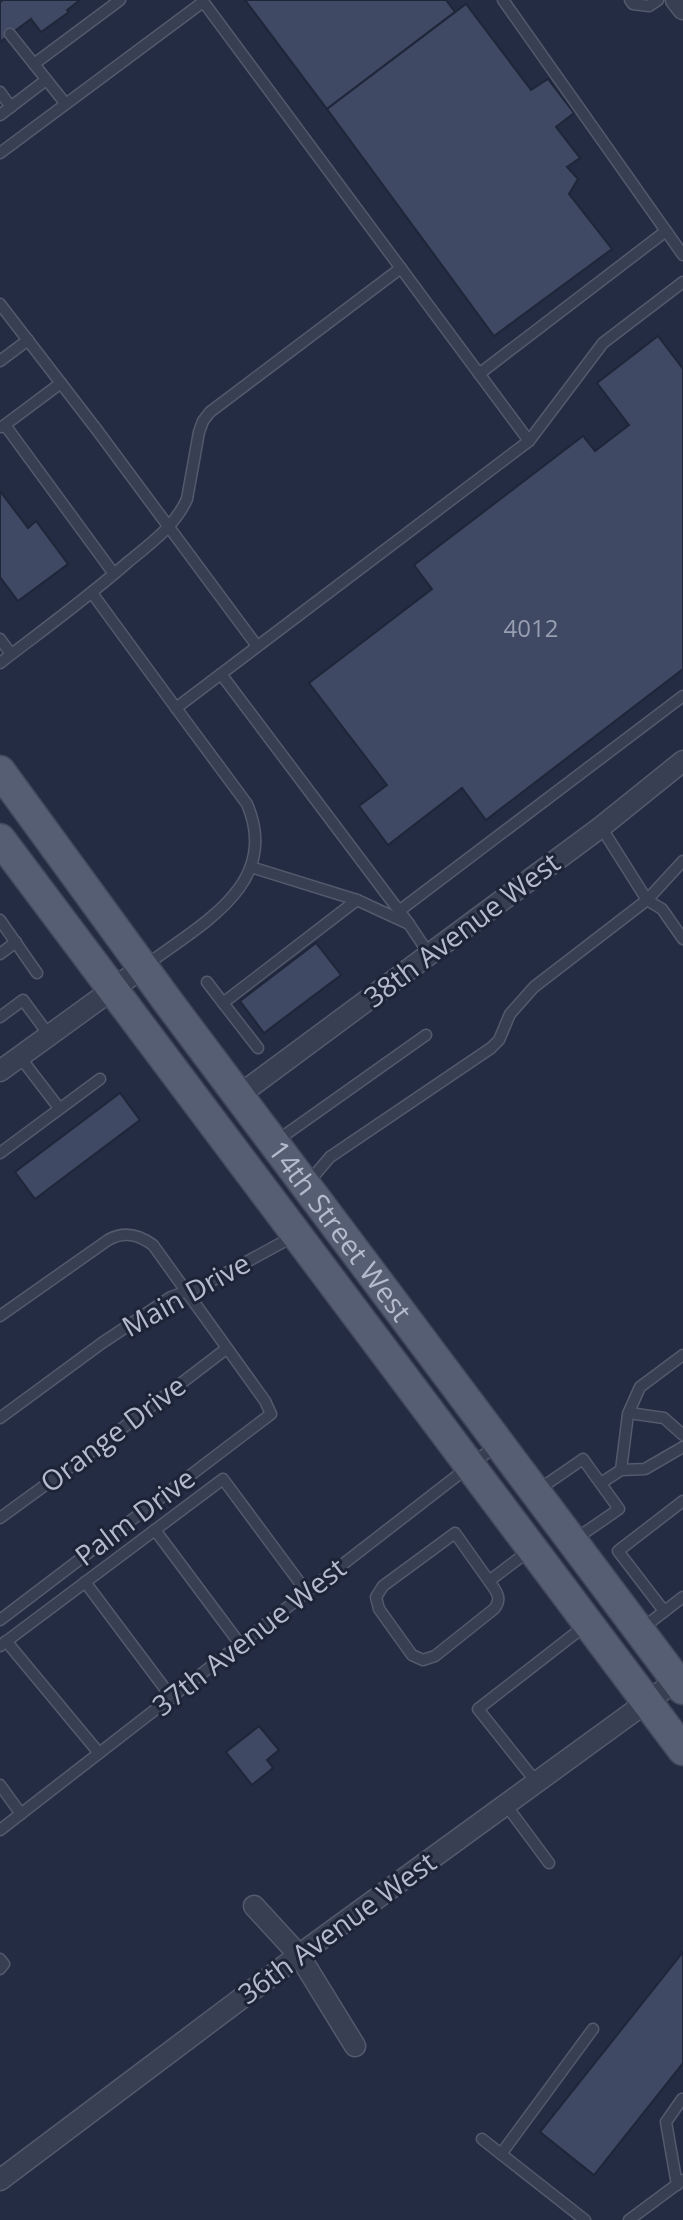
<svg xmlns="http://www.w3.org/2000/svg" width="683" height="2220" viewBox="0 0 683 2220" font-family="'Open Sans',sans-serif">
<rect width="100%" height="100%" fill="#242c43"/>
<g fill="#404963" stroke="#1f263a" stroke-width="2">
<polygon points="3,0 80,0 67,10 69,12 41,32 31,19 0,42 0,2"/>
<polygon points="245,0 446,0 455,12 327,109"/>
<polygon points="466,4 531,90 548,79 574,113 556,127 580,158 567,167 578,179 569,194 612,249 494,336 327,109"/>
<polygon points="658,336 683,369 683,669 486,820 462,788 388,845 359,806 387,785 309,683 432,589 414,565 583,436 595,451 629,425 597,383"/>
<polygon points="0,491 28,528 36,521 68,564 18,601 0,577"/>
<polygon points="316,943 341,975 264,1033 240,1001"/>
<polygon points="120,1093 140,1120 35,1199 15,1172"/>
<polygon points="259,1726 279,1750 267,1760 273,1768 252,1785 226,1752"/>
<polygon points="683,1952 683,2063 594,2175 540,2132"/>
</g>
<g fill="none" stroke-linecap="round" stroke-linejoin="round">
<defs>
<g id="lane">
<polyline points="503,0 683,255"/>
<polyline points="630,0 633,4 649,6 658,0"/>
<polyline points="10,34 65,103"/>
<polyline points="34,64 120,0"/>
<polyline points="0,92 11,107"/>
<polyline points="0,115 46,80"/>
<polyline points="0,153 203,2"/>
<polyline points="0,304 97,430 257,646"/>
<polyline points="0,361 28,340"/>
<polyline points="479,374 666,231"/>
<polyline points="5,425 114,574"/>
<polyline points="2,427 61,383"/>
<polyline points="529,441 603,343 683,282"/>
<polyline points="92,593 176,708"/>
<polyline points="0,639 11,654"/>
<path d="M0,663c43,-33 87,-65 128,-101 22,-18 47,-36 59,-63l12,-67 4,-11 7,-9 191,-144"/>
<polyline points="221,674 409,924"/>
<polyline points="601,827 647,900 662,909 683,939"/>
<polyline points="251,867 357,900 409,924 429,954"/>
<polyline points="399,911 683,696"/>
<polyline points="0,920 37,973"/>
<polyline points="0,954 16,942"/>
<path d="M145,966c54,-41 137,-81 102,-162l-71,-96 353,-267 -327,-441"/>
<polyline points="207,982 223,1003"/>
<polyline points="0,1017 23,1000 49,1035"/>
<polyline points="258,1048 223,1003 357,900"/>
<polyline points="20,1057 59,1108"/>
<polyline points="275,1142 426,1035"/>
<polyline points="0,1153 100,1079"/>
<polyline points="307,1184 330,1157 491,1048 499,1040 510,1014 534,987 647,900 683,861"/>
<path d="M0,1316l108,-76c16,-9 30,-6 45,5l112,156 6,13 -271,206"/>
<polyline points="629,1413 664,1418 683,1435"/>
<polyline points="0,1418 102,1343 171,1297 204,1285 294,1236"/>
<polyline points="621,1470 628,1414 640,1387 683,1355"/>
<polyline points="601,1483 621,1470 645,1469 683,1447"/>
<polyline points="538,1490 583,1459 619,1509 574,1540"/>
<polyline points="0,1518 103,1443 226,1349"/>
<polyline points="155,1530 240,1644"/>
<path d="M489,1581c7,10 14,17 5,28l-59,47 -12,4 -11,-5 -33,-46 -3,-12 7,-11 72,-53 34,48 41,-31"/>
<polyline points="85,1582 172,1698"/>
<polyline points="664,1611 618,1551 683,1501"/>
<polyline points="640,1630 683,1597"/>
<polyline points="6,1641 99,1753"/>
<polyline points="0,1646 223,1479 306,1591"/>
<polyline points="537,1783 478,1709 586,1625"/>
<polyline points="0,1785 21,1814"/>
<polyline points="506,1805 549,1863"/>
<polyline points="0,1830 498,1444"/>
<polyline points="0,1959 4,1964 0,1969"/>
<polyline points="482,2139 585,2220"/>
<polyline points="501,2154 593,2029"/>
<polyline points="677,2185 666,2122 682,2099"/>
<polyline points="629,2220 683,2180"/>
</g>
<g id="street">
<polyline points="676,0 683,9"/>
<polyline points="0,1071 142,968"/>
<polyline points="238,1096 601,827 683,761"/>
<polyline points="254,1906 299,1955 355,2046"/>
<polyline points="0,2180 299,1955 677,1680"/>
</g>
<g id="primary">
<path id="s1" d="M0,771l169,232 514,686"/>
<polyline points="0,839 683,1750"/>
</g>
</defs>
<use href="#lane" stroke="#535a6d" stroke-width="13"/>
<use href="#street" stroke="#535a6d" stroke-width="23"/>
<use href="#primary" stroke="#42485c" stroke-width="33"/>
<use href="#lane" stroke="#383f53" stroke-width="10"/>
<use href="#street" stroke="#383f53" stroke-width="20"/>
<use href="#primary" stroke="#565e73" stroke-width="30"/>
</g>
<g text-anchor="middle" stroke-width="6" stroke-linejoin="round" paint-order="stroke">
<g font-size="24" fill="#989eb2">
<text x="531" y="637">4012</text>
</g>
<g font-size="28" fill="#b5bbcd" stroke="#1d2438">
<text transform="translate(462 930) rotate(-37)" y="10">38th Avenue West</text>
<text dy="10" stroke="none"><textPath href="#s1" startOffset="572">14th Street West</textPath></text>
<text transform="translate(186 1295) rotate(-29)" y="10">Main Drive</text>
<text transform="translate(113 1434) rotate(-37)" y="10">Orange Drive</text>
<text transform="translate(135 1517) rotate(-37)" y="10">Palm Drive</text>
<text transform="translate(249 1637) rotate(-38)" y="10">37th Avenue West</text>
<text transform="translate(337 1928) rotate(-36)" y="10">36th Avenue West</text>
</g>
</g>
</svg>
